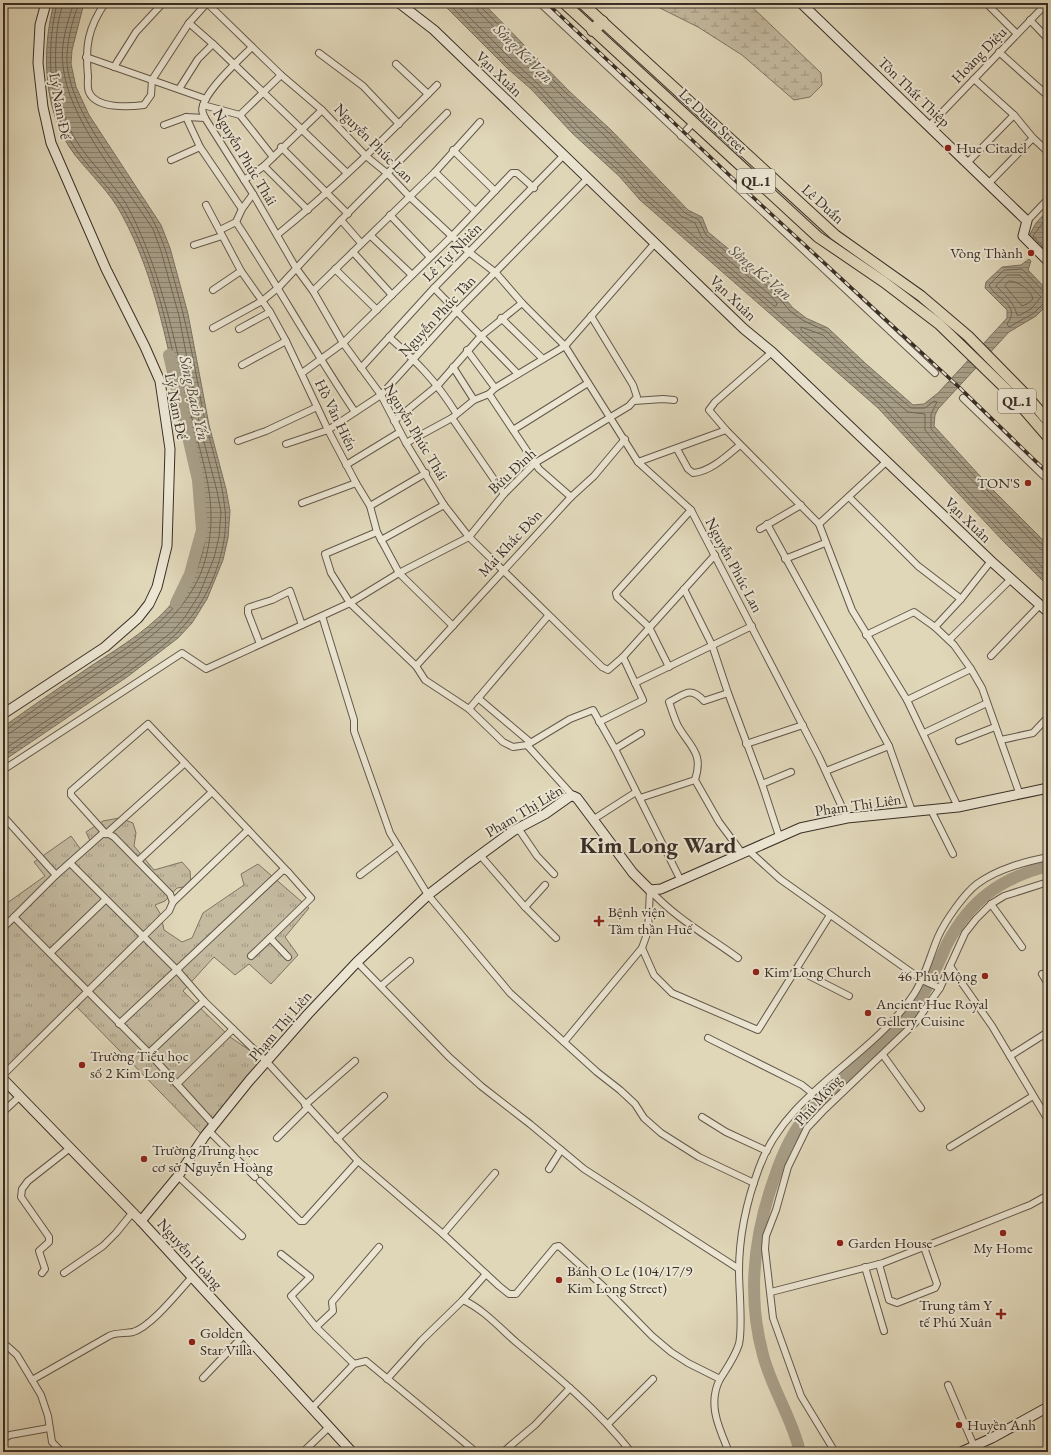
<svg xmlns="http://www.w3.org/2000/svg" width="1051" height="1455" viewBox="0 0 1051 1455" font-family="'EB Garamond',serif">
<defs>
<pattern id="grass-tufts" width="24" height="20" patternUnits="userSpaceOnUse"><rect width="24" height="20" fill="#c4baa0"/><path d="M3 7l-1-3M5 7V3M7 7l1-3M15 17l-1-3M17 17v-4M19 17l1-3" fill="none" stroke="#a09882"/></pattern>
<pattern id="wetland-marsh" width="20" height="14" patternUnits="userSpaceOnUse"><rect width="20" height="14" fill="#c4baa0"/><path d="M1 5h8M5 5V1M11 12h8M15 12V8" fill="none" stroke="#a09882"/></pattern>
<pattern id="water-rules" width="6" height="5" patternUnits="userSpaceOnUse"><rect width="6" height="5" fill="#a79e87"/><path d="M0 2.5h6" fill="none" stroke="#89816e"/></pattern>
</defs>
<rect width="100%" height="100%" fill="#e0d7b9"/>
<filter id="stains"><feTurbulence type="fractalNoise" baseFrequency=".005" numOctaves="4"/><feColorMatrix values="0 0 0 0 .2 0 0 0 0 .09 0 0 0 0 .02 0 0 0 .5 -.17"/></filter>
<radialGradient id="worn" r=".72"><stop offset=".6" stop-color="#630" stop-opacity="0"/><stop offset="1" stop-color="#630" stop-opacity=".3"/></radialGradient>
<polygon fill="url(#grass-tufts)" stroke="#7e7463" points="119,818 133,823 136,833 134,846 154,870 182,862 190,871 191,886 177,888 165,901 155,905 161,915 164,930 182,942 192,938 203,913 244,885 241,874 258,864 309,908 285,937 298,955 271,984 249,964 235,975 214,957 183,991 230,1037 267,1062 204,1137 74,1004 3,1072 3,906 45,876 34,862 71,836 82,851 92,845 86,832 103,821"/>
<polygon fill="url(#wetland-marsh)" stroke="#7e7463" points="650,3 748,3 821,73 822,85 810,97 794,100 742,55 698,27"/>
<g fill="url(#water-rules)" stroke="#7b7160">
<path d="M54,3h30l-12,47 -1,14 5,23 13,28 72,110 9,23 18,66 21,111 17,64 4,22 -2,27 -5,22 -16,39 -15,24 -14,15 -51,39 -124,84v-34c29,-21 59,-41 88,-61 31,-20 64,-40 86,-69 17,-23 24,-49 25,-76 1,-33 -11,-66 -18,-97 -15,-70 -27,-145 -62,-209 -12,-23 -31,-40 -47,-60 -32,-42 -34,-103 -21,-152z"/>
<polygon points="442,3 483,3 569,91 611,130 688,210 702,217 708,232 776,288 793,308 806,318 828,328 865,363 913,405 924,404 938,393 1007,318 1007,310 985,288 986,282 1002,267 1021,265 1029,259 1031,261 1028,270 1048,291 1048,304 1036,316 1009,332 938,409 935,415 934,426 992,489 1048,545 1048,586 1005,543 878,408 640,200 619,176 572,133 531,89 507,68"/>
<polygon points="1048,210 1048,258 1029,236 1036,223"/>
</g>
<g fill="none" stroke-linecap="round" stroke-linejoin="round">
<g stroke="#706656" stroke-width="1">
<polyline points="448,3 509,65 534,86 575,130 622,174 643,197 881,405 963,493 1048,580"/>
<polyline points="455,3 513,61 537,83 578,127 625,170 646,194 760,294 774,306 776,306 777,303 769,294 702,238 695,223 681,216 605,136 563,97 478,11 475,3"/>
<polyline points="481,3 482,8 566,93 609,133 685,213 699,220 706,235 773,291 790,311 804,321 826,331 862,366 911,408 925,408 934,401 937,402 931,414 931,429 989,492 1044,546 1048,547"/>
<polyline points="1048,216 1033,236 1048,252"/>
<path d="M1007,275h13l21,22 -10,12 -11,6h-3c-3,-13 -12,-20 -21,-29z"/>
<path d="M1009,281c9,0 22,9 24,18l-6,5 -5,2 -17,-20z"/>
<path d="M1048,293l-4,-1 -22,-23 -18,1 -15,15c6,14 33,20 18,39l2,3 25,-14 10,-10 4,-1"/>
<polyline points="1048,552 1040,549 939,447 925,430 925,414 908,412 859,370 823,335 801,327 801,330 841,362 885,402 967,490 1048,573"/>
<path d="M3,730l4,-1c28,-20 56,-39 85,-58 31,-21 67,-42 89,-73 17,-23 26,-51 25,-80 -1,-34 -12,-68 -19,-101 -16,-69 -27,-143 -62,-205 -13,-23 -32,-39 -48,-61 -26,-35 -30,-84 -24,-127 1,-7 3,-14 4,-21"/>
<path d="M3,735l7,-2c28,-20 57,-39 85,-58 32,-21 68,-43 90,-74 18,-24 25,-51 26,-80 1,-33 -10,-67 -18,-98 -16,-71 -29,-144 -62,-210 -12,-25 -34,-42 -50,-65 -25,-35 -29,-83 -23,-124 1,-7 4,-14 4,-21"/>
<path d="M3,750l119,-80 50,-38 13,-15 14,-22 15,-37 5,-21 2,-25 -4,-21 -17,-64 -21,-111 -18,-65 -8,-22 -10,-15c-28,-41 -75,-98 -80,-148 -3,-20 4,-44 11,-63"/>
<path d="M3,756c31,-21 61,-42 93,-63 31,-21 66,-41 91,-71 24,-28 42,-75 38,-112 -3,-36 -18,-73 -24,-109 -7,-40 -15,-79 -26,-118 -7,-25 -13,-49 -27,-71 -27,-42 -76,-97 -81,-148 -1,-20 5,-43 12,-61"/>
</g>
<g stroke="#a79e87" stroke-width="12">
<polyline points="169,355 198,480 202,530 190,574 176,603"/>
<path d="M800,1452c-8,-34 -28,-63 -37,-97 -16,-59 -9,-121 12,-179 7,-21 16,-42 31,-60 33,-39 79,-66 109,-108 13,-20 22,-42 32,-64 23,-44 54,-66 101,-78"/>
</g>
<defs>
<g id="street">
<path d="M105,3c-17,25 -20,43 -17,73 0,5 -1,12 1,16 7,17 40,15 55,13l7,-10 1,-15 37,-57 18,-20 74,72 41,35 44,46 22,18 21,22 61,57 26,20 26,30 43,43 73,116 53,48 128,247 28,61"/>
<polyline points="540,3 935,373"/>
<polyline points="986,3 1017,34"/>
<polyline points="1030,20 1048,39"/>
<polyline points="189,23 213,44 347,173"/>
<path d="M252,47c-12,12 -45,42 -49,59 -2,4 0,8 2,12l48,76 43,74 17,23 30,52 38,52 25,48 38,62 25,32 133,130 6,3 15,-13 92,-102"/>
<polyline points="999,52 1048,96"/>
<polyline points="319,53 363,86 399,124"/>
<polyline points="86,57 206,99"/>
<polyline points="396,64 428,94"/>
<polyline points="114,67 136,32 163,3"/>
<polyline points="974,79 1014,115 1033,138 1048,152"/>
<polyline points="179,89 198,59 213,44"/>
<polyline points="203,105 240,115 273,157"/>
<polyline points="240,115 281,75"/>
<polyline points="186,117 200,147 242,209"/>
<polyline points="164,125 186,117 205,118"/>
<polyline points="929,126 1047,3"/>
<polyline points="681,136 693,123"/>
<polyline points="281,147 348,214"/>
<polyline points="453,150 495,191"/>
<polyline points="171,160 200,147"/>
<polyline points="968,162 1014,115"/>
<polyline points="264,166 308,210"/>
<polyline points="435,172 475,211"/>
<polyline points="244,180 264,166 322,110"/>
<polyline points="989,183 1033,138"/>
<polyline points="206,205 241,271 270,312 286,341 328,430 356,483 370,506 377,532 399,573 453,626"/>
<polyline points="390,215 430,257"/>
<polyline points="341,220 361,243"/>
<polyline points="1027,221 1048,199"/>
<path d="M236,222c41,62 77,128 119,190"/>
<polyline points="220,230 236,222 242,209 253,194"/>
<path d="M277,235c57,-46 109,-98 160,-150"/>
<polyline points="371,236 412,275"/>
<polyline points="194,245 222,236"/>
<polyline points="353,252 392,295"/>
<polyline points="335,269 377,310"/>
<polyline points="434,288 518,374"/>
<polyline points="213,290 241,271"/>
<polyline points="313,291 435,172 480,122"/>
<polyline points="501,318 543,359"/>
<polyline points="213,328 262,301 279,287 341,220 447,113"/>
<polyline points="239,329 270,312"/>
<path d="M389,337c28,25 47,44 67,76"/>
<polyline points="467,350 495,388"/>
<polyline points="772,352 715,402 709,410 726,430 819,524 852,610 907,700 958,807"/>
<polyline points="242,365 286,341"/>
<polyline points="453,367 474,400"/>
<polyline points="361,368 434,288 564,155"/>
<polyline points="302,373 343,343 453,235 512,173 517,173 534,188"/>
<polyline points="489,394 539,469 571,497"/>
<polyline points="963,398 1048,480"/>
<polyline points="634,401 663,399 674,400"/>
<polyline points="452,418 504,494"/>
<polyline points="394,421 438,385 481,336 522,303"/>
<polyline points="513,430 588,383"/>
<polyline points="238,441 266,431 317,407"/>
<polyline points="406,443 452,418 474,400 489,394 495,388 565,346 655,243"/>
<polyline points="286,444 328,430 381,395 457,311 587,179"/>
<path d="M677,449l11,20 5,4c17,-1 35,-18 47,-28"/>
<polyline points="638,462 726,430"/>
<polyline points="346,465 400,432"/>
<polyline points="849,497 918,566 961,599"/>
<polyline points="302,503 356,483"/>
<polyline points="370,506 426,473"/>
<polyline points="767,524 889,746 912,811"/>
<polyline points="819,524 886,462"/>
<polyline points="760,529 801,505"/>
<polyline points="377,532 325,554 331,573 350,603 416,666 425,680 469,709 503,742 513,747 527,745 570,719 593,710 615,749 680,879"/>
<polyline points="381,540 444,505"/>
<polyline points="785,559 825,543"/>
<polyline points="684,589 712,645 728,693 762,784 779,836"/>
<polyline points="322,616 354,720 354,731 390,833 428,895 510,993 597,1072 620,1090 635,1104 644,1118 661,1133 699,1157 754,1183"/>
<polyline points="935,627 961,599 991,561"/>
<polyline points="866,635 914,612 935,627 954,645 971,669 982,688 1020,795"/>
<polyline points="949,640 1011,579"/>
<polyline points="260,644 248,613 248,608 250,607 272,600 290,591 302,625"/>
<polyline points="991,656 1040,605"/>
<polyline points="416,666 571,497 594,476 625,439"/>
<polyline points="669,667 649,627 617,597 616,593 691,510"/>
<polyline points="635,683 752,626"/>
<path d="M728,693l-24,8c-14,-15 -19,-7 -35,1 3,8 5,16 9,24 12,21 26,27 17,54l24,42 23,31"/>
<polyline points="478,698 530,742"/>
<polyline points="907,700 971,669"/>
<polyline points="3,703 8,710"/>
<polyline points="469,709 548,616"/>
<polyline points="599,722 643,700 623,657"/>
<polyline points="924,733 987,703"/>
<polyline points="1001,740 1033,733 1048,717"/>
<polyline points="959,741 995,727"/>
<polyline points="746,744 803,725"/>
<polyline points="527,745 573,796"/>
<polyline points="615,749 641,733"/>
<polyline points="185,763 106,834 71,795 71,791 148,724 288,872"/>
<polyline points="3,770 182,653 206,669 350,603 399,573 469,537 504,494 535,463 629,406 637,397 633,385 591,316"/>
<polyline points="826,771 889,746"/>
<polyline points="762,784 791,772"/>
<polyline points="640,798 695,780"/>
<polyline points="931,810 953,854"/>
<polyline points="3,816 56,875"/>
<polyline points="594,819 636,792"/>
<polyline points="518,828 537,856 554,874"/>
<polyline points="748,850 780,879 922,980 940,988"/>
<polyline points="480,855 525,907 545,885"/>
<polyline points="138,861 212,792"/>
<path d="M70,863l106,106 28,32 63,61 91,99 85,73 56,52 10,8h7l39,-47 4,-1 45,41 48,49 19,16 17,11 32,16c-13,25 -1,49 9,73"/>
<polyline points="360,875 398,846"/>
<polyline points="650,890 648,931 642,948 654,975 672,993 758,1030 830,915"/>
<path d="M650,890c25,28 58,46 88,68"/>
<polyline points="173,902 248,830"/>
<polyline points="991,904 1022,947"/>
<polyline points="525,907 556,938"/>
<polyline points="14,917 149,1053 214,1125"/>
<polyline points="3,928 56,875 102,834 109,834 114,837 170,894 173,902 169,911 3,1075"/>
<polyline points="50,953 105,900"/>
<polyline points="251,956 270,938"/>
<polyline points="357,962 449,1057 481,1086 530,1124 584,1169 739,1269"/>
<polyline points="950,966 992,1026 1048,1120"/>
<polyline points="796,969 849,996"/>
<polyline points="1042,974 1048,984"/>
<polyline points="381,986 410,961"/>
<polyline points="119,1024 283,870 288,872 311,898 270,938 288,957"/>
<polyline points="708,1038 802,1085 812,1093"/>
<polyline points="564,1042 642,948"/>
<polyline points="149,1053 204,1001"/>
<polyline points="883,1055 921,1108"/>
<polyline points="1010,1056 1048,1032"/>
<polyline points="177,1084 233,1029"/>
<polyline points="305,1105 355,1061"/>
<polyline points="3,1112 20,1096"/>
<polyline points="702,1117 726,1132 767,1151"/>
<polyline points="209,1131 255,1177"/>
<polyline points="277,1138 308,1107"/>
<polyline points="337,1139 384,1096"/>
<polyline points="950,1147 1033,1096"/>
<polyline points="549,1169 561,1150"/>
<polyline points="178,1176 242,1236"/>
<polyline points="260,1181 300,1221 304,1221 358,1161"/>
<polyline points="443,1234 495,1173"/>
<polyline points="281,1254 310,1277 291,1296 316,1327"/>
<polyline points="879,1264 889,1300 897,1303 935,1288 937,1284 924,1247"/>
<polyline points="865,1267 884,1331"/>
<polyline points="42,1273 45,1269 39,1251 49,1242 49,1237 21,1197 22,1189 28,1181 70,1148"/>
<polyline points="64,1273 103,1246 116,1233 133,1212"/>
<polyline points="771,1292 883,1263 1030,1205 1048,1195"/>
<polyline points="463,1300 486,1274"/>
<polyline points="3,1346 7,1346 17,1355 41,1395 48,1416 52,1442 62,1452"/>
<polyline points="354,1364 316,1327 333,1311 332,1302 379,1247"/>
<polyline points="203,1378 245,1334"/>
<path d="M387,1379l35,-39 41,-40c20,9 37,28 53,42 41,34 82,68 115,110"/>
<path d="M720,1379c7,-11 15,-22 19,-35 4,-18 0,-53 0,-73 0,-34 8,-71 20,-103 27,-76 112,-109 155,-174 11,-17 16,-38 24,-57 7,-16 26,-43 39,-53 20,-15 47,-22 71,-27"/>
<path d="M32,1380l77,-44c8,-4 16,-2 24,-4 18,-5 46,-41 59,-55"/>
<polyline points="948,1385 974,1446"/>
<polyline points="312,1408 354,1364 366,1361 476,1452"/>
<polyline points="608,1424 653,1379"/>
<polyline points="3,1439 10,1435 49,1428"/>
<polyline points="303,1452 329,1427"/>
<polyline points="503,1452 535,1425 570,1388"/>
<polyline points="835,1452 801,1396 773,1318 765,1249 766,1236 776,1210 788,1167 807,1128 825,1109 916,1022 940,988 965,933 976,919 991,904 1004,896 1048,882"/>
</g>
<g id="secondary">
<polyline points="399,3 434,30 744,329 772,352 991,561 1048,612"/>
<polyline points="801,3 1027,221 1023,236 1048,261"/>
<polyline points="3,714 105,647 138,618 149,604 157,587 167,546 170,449 160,381 145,347 106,269 51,143 43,107 38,63 40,25 46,3"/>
<polyline points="3,1079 141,1221 352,1452"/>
<polyline points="141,1221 178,1176 204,1137 249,1081 308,1014 357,962 428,895 468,864 513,831 545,814 569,797 573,796 577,798 633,873 650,890 661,889 800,828 847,818 958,807 1048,788"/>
<polyline points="961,1452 992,1438 1048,1407"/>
</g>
<g id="primary">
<polyline points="564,3 818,237 884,282 939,324 1008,391 1048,437"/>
<polyline points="582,3 835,235 921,296 968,336 1026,395 1048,421"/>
</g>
<g id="highway">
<polyline points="593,30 602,22"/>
<polyline points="760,185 769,176"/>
</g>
</defs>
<use href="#street" stroke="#63584b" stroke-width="8"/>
<use href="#secondary" stroke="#392e26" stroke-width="11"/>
<use href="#primary" stroke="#392e26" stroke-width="12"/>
<use href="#highway" stroke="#392e26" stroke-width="14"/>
<use href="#street" stroke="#ebe5d2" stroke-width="6"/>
<use href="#secondary" stroke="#ebe5d2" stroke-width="9"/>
<use href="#primary" stroke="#e0d7b9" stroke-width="10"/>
<use href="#highway" stroke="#e0d7b9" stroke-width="12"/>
<defs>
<polyline id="rail" points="547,3 743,188 960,388 1048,473"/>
</defs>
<use href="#rail" stroke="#392e26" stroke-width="3.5"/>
<use href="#rail" stroke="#ebe5d2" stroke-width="2" stroke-dasharray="6" stroke-linecap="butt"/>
</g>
<g fill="#8f2418" stroke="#ebe5d2" stroke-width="1.5">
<circle cx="948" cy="148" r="4"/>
<circle cx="1031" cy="253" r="4"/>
<circle cx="1028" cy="483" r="4"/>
<path d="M597 915h4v4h4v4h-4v4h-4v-4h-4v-4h4z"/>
<circle cx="756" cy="972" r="4"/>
<circle cx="985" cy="976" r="4"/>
<circle cx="868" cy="1013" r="4"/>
<circle cx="82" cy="1065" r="4"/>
<circle cx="144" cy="1159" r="4"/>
<circle cx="1003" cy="1233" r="4"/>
<circle cx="840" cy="1243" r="4"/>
<circle cx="559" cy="1280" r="4"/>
<path d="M999 1308h4v4h4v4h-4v4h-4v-4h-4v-4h4z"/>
<circle cx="192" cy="1342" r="4"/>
<circle cx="959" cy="1425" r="4"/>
</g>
<g text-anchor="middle" stroke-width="4" stroke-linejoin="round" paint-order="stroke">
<g fill="#ebe5d2" stroke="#6e655a" stroke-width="1">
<rect x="737" y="169" width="38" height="24" rx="3"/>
<rect x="998" y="389" width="38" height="24" rx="3"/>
</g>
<g font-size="14" font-weight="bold" fill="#392e26">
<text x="756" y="186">QL.1</text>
<text x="1017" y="406">QL.1</text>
</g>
<g font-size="15" fill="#392e26" stroke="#ebe5d2">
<text transform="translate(979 55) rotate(-46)" y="5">Hoàng Diệu</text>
<text transform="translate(499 74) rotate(44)" y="5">Vạn Xuân</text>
<text transform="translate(914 92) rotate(44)" y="5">Tôn Thất Thiệp</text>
<text transform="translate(60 106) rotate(80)" y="5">Lý Nam Đế</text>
<text transform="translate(713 121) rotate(43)" y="5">Le Duan Street</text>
<text transform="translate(374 143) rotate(45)" y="5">Nguyễn Phúc Lan</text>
<text transform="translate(245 157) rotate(59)" y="5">Nguyễn Phúc Thái</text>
<text transform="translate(823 204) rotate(42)" y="5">Lê Duẩn</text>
<text transform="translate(452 252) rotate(-45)" y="5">Lê Tự Nhiên</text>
<text transform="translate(733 298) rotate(44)" y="5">Vạn Xuân</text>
<text transform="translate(437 316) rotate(-47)" y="5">Nguyễn Phúc Tần</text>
<text transform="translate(176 406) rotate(79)" y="5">Lý Nam Đế</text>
<text transform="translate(336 415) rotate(64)" y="5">Hồ Văn Hiến</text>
<text transform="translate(416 432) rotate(59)" y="5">Nguyễn Phúc Thái</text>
<text transform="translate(512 471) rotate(-43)" y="5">Bửu Đình</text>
<text transform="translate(968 520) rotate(44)" y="5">Vạn Xuân</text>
<text transform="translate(510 543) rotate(-47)" y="5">Mai Khắc Đôn</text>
<text transform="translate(734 565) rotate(62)" y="5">Nguyễn Phúc Lan</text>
<text transform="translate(858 805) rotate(-8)" y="5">Phạm Thị Liên</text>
<text transform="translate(524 811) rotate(-31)" y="5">Phạm Thị Liên</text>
<text transform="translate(280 1026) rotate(-49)" y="5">Phạm Thị Liên</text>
<text transform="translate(818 1100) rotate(-48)" y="5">Phú Mộng</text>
<text transform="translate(190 1254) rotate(48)" y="5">Nguyễn Hoàng</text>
</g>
<g font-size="15" fill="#392e26" stroke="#ebe5d2" text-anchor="start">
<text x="956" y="153">Hue Citadel</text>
<text x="1023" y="258" text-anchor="end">Vòng Thành</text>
<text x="1020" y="488" text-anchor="end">TON'S</text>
<text x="608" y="917">Bệnh viện<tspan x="608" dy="17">Tâm thần Huế</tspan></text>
<text x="764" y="977">Kim Long Church</text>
<text x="977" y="981" text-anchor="end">46 Phú Mộng</text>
<text x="876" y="1009">Ancient Hue Royal<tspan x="876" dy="17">Gellery Cuisine</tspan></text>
<text x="90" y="1061">Trường Tiểu học<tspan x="90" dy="17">số 2 Kim Long</tspan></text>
<text x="152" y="1155">Trường Trung học<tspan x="152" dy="17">cơ sở Nguyễn Hoàng</tspan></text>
<text x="848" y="1248">Garden House</text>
<text x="1003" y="1253" text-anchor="middle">My Home</text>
<text x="567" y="1276">Bánh O Le (104/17/9<tspan x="567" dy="17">Kim Long Street)</tspan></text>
<text x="992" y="1310" text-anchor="end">Trung tâm Y<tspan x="992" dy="17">tế Phú Xuân</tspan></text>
<text x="200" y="1338">Golden<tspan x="200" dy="17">Star Villa</tspan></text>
<text x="967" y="1430">Huyền Anh</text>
</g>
<g font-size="16" font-style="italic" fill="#544a3e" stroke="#ebe5d2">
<text transform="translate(524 53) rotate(45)" y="6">Sông Kẻ Vạn</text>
<text transform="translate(761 272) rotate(40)" y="6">Sông Kẻ Vạn</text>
<text transform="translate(195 398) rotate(77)" y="6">Sông Bạch Yến</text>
</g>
<g font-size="23" font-weight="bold" fill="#392e26" stroke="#ebe5d2">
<text x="658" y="853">Kim Long Ward</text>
</g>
</g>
<rect width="1051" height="1455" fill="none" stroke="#e0d7b9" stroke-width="16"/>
<rect x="4" y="4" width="1043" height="1447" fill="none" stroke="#392e26" stroke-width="2"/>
<rect x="8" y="8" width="1035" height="1439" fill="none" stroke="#392e26"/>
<rect width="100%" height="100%" filter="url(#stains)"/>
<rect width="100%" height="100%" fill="url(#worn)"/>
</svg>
